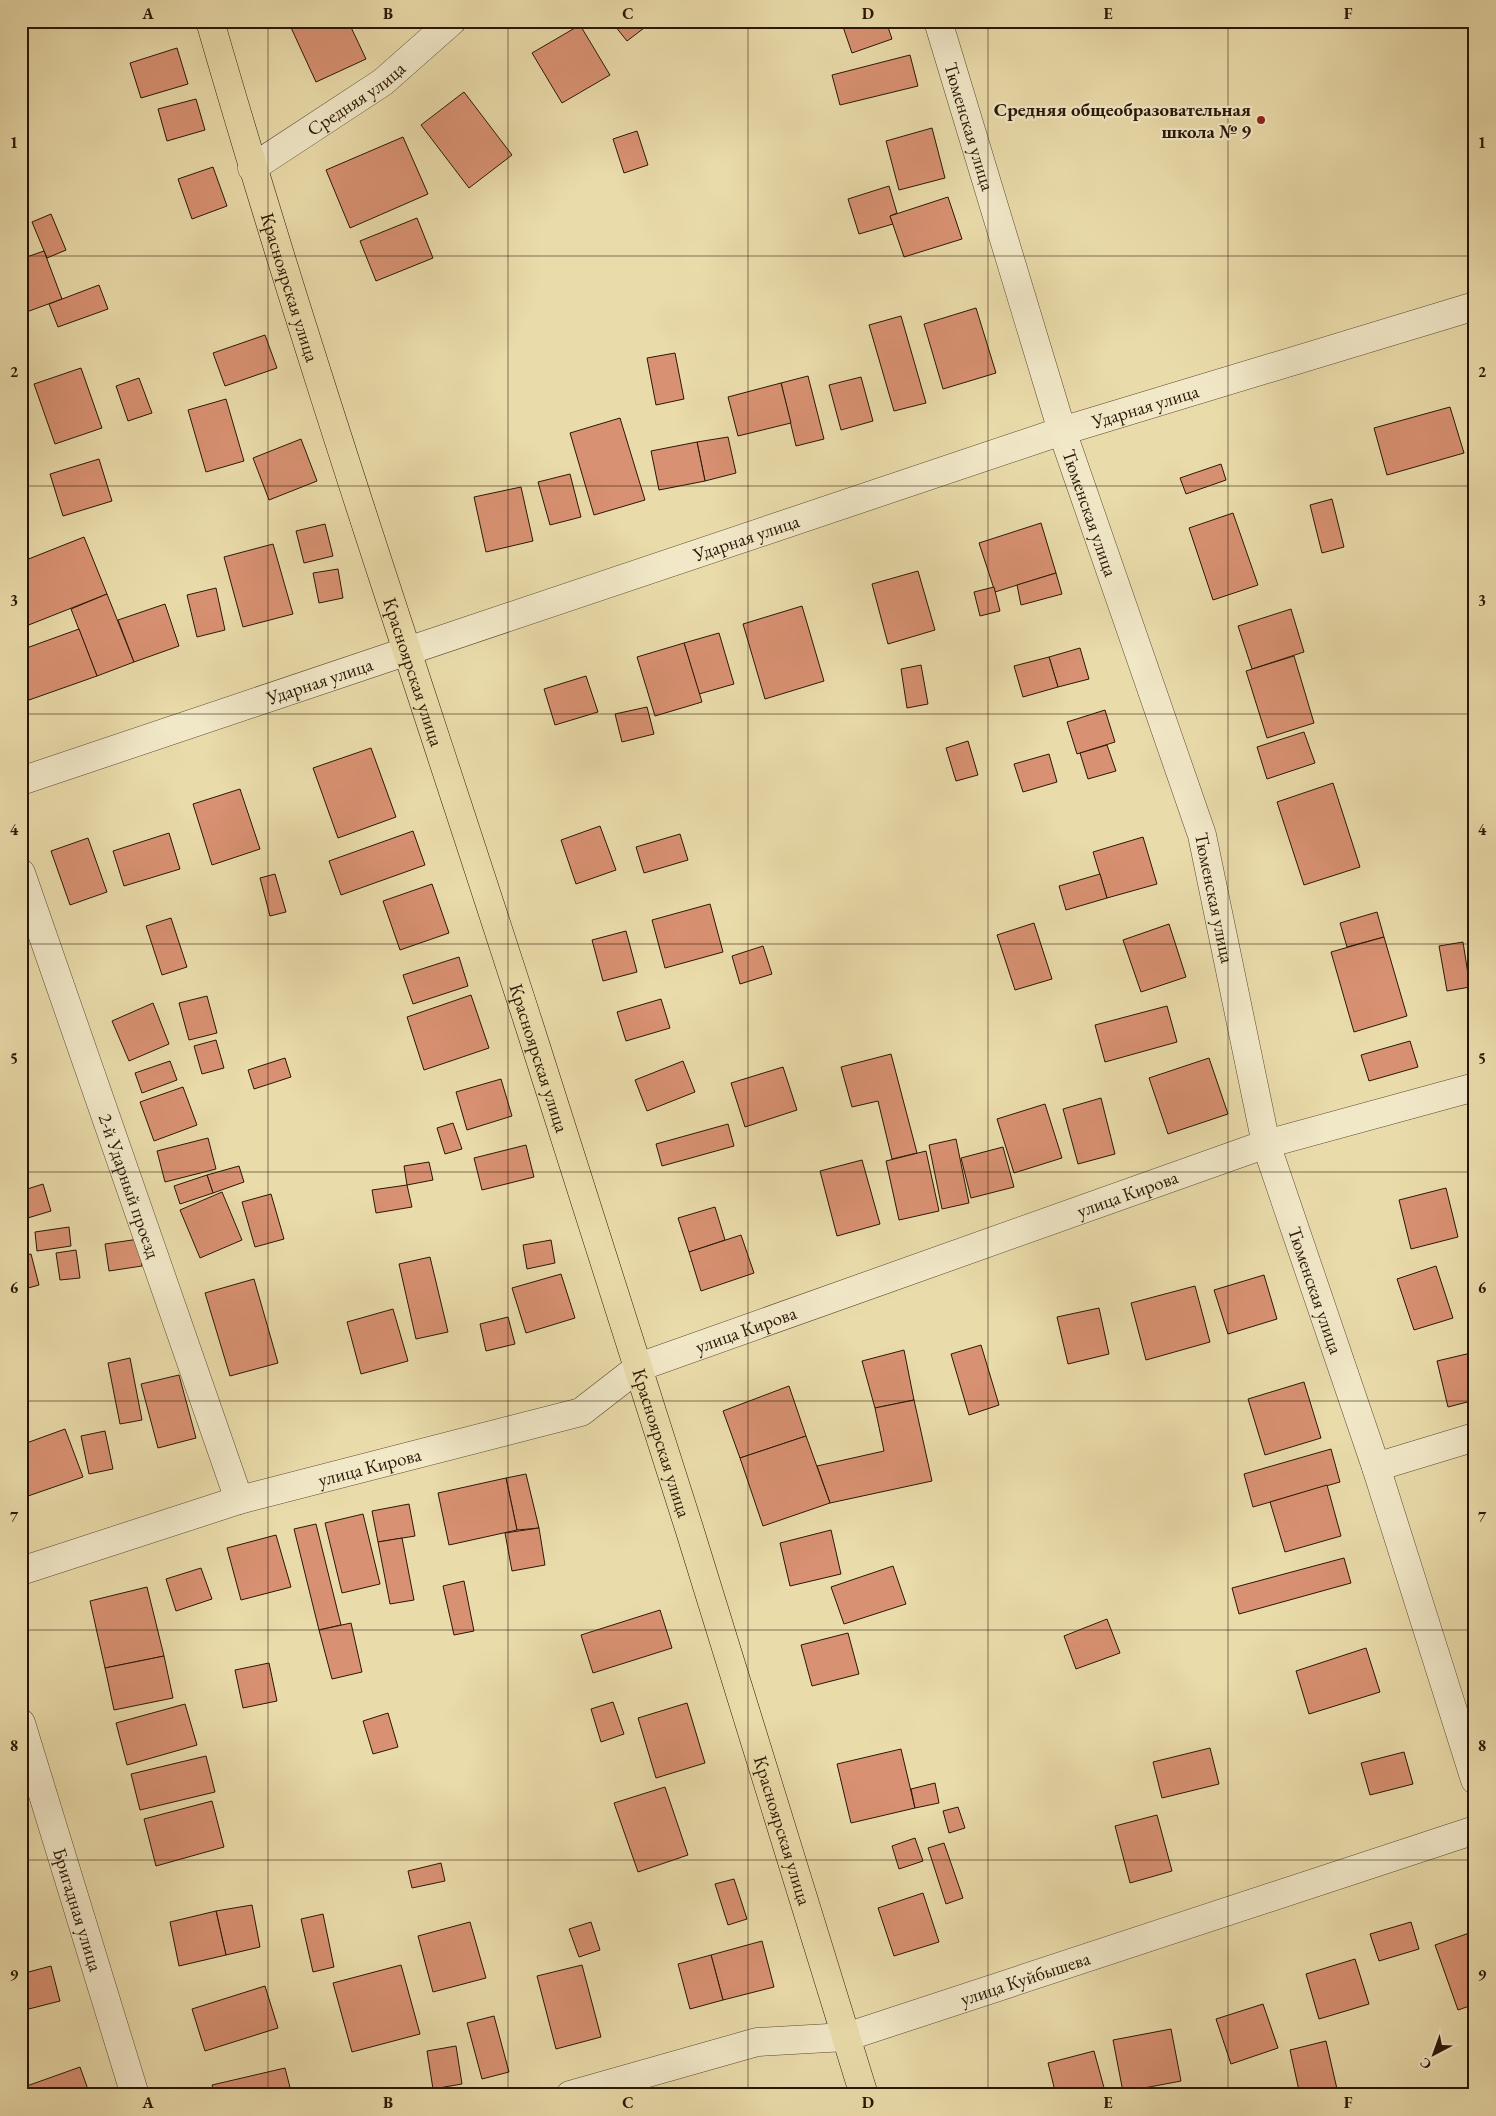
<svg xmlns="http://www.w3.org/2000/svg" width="1496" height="2116" viewBox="0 0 1496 2116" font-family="'EB Garamond',serif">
<rect width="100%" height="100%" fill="#eadbaa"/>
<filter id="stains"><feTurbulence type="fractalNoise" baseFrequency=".004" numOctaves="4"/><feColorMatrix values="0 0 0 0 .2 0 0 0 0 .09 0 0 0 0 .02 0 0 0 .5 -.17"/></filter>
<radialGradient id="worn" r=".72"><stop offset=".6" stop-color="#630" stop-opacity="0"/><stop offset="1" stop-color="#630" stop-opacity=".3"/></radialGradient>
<g fill="#d89172" stroke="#2a1706">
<polygon points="288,21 348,21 366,59 316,82"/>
<polygon points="611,21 651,21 652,22 627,41"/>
<polygon points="841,21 886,21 892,39 852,53"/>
<polygon points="580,25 610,75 562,103 532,53"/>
<polygon points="177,48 188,84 141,98 130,63"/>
<polygon points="910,55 918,86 840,105 832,75"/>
<polygon points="464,92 512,155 469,188 421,125"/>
<polygon points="196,99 205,130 167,141 158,109"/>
<polygon points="932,128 945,178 899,190 886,141"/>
<polygon points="637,131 648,165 624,173 613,139"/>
<polygon points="403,137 428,194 350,228 326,170"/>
<polygon points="213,167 227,206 192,219 178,179"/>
<polygon points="889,186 897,213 890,216 893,224 859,234 848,199"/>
<polygon points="948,197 962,239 904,257 890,216"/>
<polygon points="51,214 66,250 47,258 32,222"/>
<polygon points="417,218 433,258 376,281 360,241"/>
<polygon points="44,251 62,299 21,314 21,259"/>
<polygon points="99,285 108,309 58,327 49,304"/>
<polygon points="976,308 996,373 943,389 924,324"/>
<polygon points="901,316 926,403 894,411 869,325"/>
<polygon points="265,335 277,368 225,386 213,353"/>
<polygon points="675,353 684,399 656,405 647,358"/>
<polygon points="81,368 102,428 55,444 34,384"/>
<polygon points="808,376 824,439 796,446 781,383"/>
<polygon points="861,377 873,421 841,430 829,385"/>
<polygon points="139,378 152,413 128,421 116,386"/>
<polygon points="781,383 791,423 738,436 728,397"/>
<polygon points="226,399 244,461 206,472 188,410"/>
<polygon points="1450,407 1464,453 1387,475 1374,428"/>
<polygon points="620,418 645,500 594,515 570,433"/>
<polygon points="728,437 736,473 705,481 697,442"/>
<polygon points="301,439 317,481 269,500 253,458"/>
<polygon points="697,442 705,481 659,490 651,451"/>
<polygon points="99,459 112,501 63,516 50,474"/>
<polygon points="1221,464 1226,480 1186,494 1180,478"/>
<polygon points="570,474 581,517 550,525 538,482"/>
<polygon points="521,487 533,541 486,552 474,497"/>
<polygon points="1332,499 1344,547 1322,553 1310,505"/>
<polygon points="1233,513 1258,585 1213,600 1189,528"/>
<polygon points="1041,523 1056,573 995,592 979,543"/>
<polygon points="325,524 333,556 304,563 296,531"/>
<polygon points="84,537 107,594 21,628 21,562"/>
<polygon points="273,544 293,614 243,627 224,557"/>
<polygon points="338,569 343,598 319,603 313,573"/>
<polygon points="918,571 935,630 888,644 872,584"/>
<polygon points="1056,573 1062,594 1021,605 1017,585"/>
<polygon points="994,587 1000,611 980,616 974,592"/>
<polygon points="216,588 225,630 197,637 187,595"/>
<polygon points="107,594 134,662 97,676 71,609"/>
<polygon points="165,604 179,646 134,662 118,620"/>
<polygon points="802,606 824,681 765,699 743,624"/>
<polygon points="1291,609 1304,652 1252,669 1238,626"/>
<polygon points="79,629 97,676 29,700 21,679 21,650"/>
<polygon points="719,633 734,684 699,694 684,643"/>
<polygon points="684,643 702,702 655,716 637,657"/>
<polygon points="1080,648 1089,679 1058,687 1049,657"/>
<polygon points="1294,656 1314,723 1267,738 1246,671"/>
<polygon points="1049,657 1058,687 1023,697 1014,666"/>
<polygon points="921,665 928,704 907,708 901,669"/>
<polygon points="586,676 598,712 555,725 544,689"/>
<polygon points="647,707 654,734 622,742 615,714"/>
<polygon points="1105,710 1115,742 1077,754 1067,722"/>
<polygon points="1304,732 1315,763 1267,779 1257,747"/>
<polygon points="968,741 978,775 956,781 946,748"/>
<polygon points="1107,745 1116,771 1088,779 1080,753"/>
<polygon points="371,748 396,817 338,838 313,768"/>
<polygon points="1049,754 1057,782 1023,792 1014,764"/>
<polygon points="1333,783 1360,867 1304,885 1277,802"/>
<polygon points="240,789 260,849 212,865 193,804"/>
<polygon points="600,826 616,870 576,884 561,840"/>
<polygon points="413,831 425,865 341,895 329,861"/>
<polygon points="169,833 180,869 124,886 113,851"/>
<polygon points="680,834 688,860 644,873 636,847"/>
<polygon points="1143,837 1157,884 1107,898 1093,852"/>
<polygon points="88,838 107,892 70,905 51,851"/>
<polygon points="275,874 286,912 270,916 260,878"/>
<polygon points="1100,874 1107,898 1066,910 1059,886"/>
<polygon points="432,884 449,933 400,950 383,901"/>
<polygon points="710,904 723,952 665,968 652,920"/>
<polygon points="1377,912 1384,937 1347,947 1340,923"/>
<polygon points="171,918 187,967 162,975 146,926"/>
<polygon points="1034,923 1052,979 1015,990 997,935"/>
<polygon points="1169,924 1186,977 1141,992 1123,940"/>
<polygon points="626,931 637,972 603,981 592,940"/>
<polygon points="1384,937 1407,1016 1354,1032 1331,952"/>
<polygon points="1463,942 1470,987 1447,991 1439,946"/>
<polygon points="763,946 772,974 740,984 732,956"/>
<polygon points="459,957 468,986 413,1004 403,975"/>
<polygon points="471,995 489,1048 424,1070 407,1017"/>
<polygon points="207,996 217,1033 189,1040 179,1003"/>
<polygon points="661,999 670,1028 626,1041 617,1012"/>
<polygon points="153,1003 169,1044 129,1061 112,1021"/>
<polygon points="1167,1006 1177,1042 1105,1062 1095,1025"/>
<polygon points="216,1040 224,1068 202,1074 194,1046"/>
<polygon points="1410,1041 1418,1067 1369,1081 1361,1055"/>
<polygon points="891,1054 917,1153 892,1159 878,1101 852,1107 841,1067"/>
<polygon points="285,1058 291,1077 254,1089 248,1070"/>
<polygon points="1209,1058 1228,1114 1168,1134 1149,1078"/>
<polygon points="170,1061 177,1080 142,1093 135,1073"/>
<polygon points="683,1061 695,1092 647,1111 635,1080"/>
<polygon points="783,1067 797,1110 745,1127 731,1083"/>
<polygon points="501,1079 512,1116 467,1130 456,1092"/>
<polygon points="183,1087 197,1125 154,1141 140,1102"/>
<polygon points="1101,1098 1115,1154 1078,1164 1063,1109"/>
<polygon points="1045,1104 1062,1158 1014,1173 997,1119"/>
<polygon points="453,1123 462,1149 445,1154 437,1128"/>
<polygon points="728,1124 734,1146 662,1166 656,1144"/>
<polygon points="208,1138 216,1169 165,1182 157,1151"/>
<polygon points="956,1139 969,1203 942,1209 929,1145"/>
<polygon points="526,1145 534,1177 482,1190 474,1158"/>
<polygon points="1003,1147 1014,1187 971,1198 961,1158"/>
<polygon points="926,1151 939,1211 899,1220 886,1161"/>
<polygon points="862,1160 880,1224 837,1236 820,1171"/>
<polygon points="429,1162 433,1180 407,1185 404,1166"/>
<polygon points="239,1166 244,1182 213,1193 207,1175"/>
<polygon points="207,1175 213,1193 180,1204 174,1186"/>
<polygon points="43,1184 51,1211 21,1220 21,1191"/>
<polygon points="407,1185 412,1207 376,1213 372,1190"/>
<polygon points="1446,1188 1458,1237 1411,1249 1399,1200"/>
<polygon points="222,1192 242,1240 200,1258 180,1210"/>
<polygon points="271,1194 284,1239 255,1247 242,1202"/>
<polygon points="715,1207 725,1240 689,1252 678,1218"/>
<polygon points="69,1227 71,1246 37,1251 35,1232"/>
<polygon points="741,1235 754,1273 701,1291 689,1252"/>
<polygon points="139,1239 142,1266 109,1271 105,1244"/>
<polygon points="551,1240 555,1263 527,1269 523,1245"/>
<polygon points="76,1250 80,1278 60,1280 56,1253"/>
<polygon points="31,1254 39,1285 21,1290 21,1256"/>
<polygon points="430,1257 448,1332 416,1339 399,1264"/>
<polygon points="1436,1266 1453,1318 1414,1330 1397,1279"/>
<polygon points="561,1274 575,1318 526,1333 512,1288"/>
<polygon points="1264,1275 1277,1319 1228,1334 1214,1290"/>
<polygon points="254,1279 278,1363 230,1376 205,1293"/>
<polygon points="1195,1286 1210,1342 1146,1360 1131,1303"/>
<polygon points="1099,1308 1109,1354 1068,1364 1057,1317"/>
<polygon points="393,1309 408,1361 361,1374 347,1322"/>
<polygon points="508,1317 515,1344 486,1351 480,1324"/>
<polygon points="981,1345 999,1405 969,1415 951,1354"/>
<polygon points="904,1350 914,1400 875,1408 862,1361"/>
<polygon points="1475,1352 1475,1400 1448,1407 1437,1361"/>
<polygon points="130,1358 142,1420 120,1424 108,1363"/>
<polygon points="179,1375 196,1438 158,1448 141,1384"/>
<polygon points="1304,1382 1321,1438 1265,1455 1248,1399"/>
<polygon points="789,1386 806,1436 740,1458 723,1411"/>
<polygon points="914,1400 932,1481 830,1503 817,1466 884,1451 875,1408"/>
<polygon points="65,1429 83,1477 28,1496 21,1478 21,1445"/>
<polygon points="105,1431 113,1469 89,1474 81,1436"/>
<polygon points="806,1436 830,1503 763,1526 740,1458"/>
<polygon points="1331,1449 1340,1482 1253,1507 1244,1474"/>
<polygon points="526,1474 539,1528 517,1530 506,1478"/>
<polygon points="506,1478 517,1530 449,1545 438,1493"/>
<polygon points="1327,1485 1341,1536 1285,1552 1270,1502"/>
<polygon points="409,1504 415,1536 378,1542 372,1511"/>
<polygon points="363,1514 380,1584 342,1593 325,1523"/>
<polygon points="316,1524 341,1625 319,1630 294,1529"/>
<polygon points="539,1528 545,1565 512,1571 505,1533"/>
<polygon points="831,1530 841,1574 790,1586 780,1543"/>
<polygon points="276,1535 291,1587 241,1600 227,1548"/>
<polygon points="402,1538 414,1600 390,1604 378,1542"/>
<polygon points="1344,1558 1351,1583 1239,1614 1232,1588"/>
<polygon points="893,1566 906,1604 844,1624 831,1587"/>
<polygon points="201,1568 212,1599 176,1611 166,1579"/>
<polygon points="464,1581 474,1631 454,1635 443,1586"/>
<polygon points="147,1587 164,1656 105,1668 90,1601"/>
<polygon points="660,1610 672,1648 593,1673 581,1635"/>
<polygon points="1107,1619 1120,1653 1076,1669 1064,1636"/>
<polygon points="351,1623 362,1672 332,1679 319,1630"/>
<polygon points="848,1633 859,1674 812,1686 801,1645"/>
<polygon points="1366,1648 1380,1692 1309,1714 1296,1671"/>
<polygon points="164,1656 173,1698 114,1710 105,1668"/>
<polygon points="269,1663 277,1701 243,1708 235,1670"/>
<polygon points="613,1702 624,1734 601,1742 591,1709"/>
<polygon points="687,1703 705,1763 656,1778 638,1718"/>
<polygon points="185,1704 197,1745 127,1765 116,1723"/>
<polygon points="388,1713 398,1747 373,1754 363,1721"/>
<polygon points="1210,1748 1219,1784 1162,1798 1153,1762"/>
<polygon points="901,1749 915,1808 851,1823 837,1764"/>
<polygon points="1404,1752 1413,1784 1370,1795 1361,1763"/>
<polygon points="206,1756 215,1792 140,1810 131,1774"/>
<polygon points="935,1783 939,1803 915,1808 911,1789"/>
<polygon points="665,1787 688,1855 638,1872 614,1803"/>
<polygon points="212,1801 224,1847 156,1866 144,1819"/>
<polygon points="958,1807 965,1828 949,1833 943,1811"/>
<polygon points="1157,1815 1172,1871 1130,1883 1115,1826"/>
<polygon points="915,1838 923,1861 899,1869 892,1846"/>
<polygon points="944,1843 963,1898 946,1904 928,1848"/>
<polygon points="441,1863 445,1881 412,1888 408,1871"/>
<polygon points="734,1879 747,1919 728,1925 715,1884"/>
<polygon points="923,1893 939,1942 894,1956 878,1908"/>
<polygon points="252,1905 260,1947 226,1955 216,1911"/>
<polygon points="216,1911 226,1955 179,1966 170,1922"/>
<polygon points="323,1914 334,1967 313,1972 301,1919"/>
<polygon points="470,1922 486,1978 433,1992 418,1936"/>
<polygon points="591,1922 600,1950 579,1957 569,1929"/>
<polygon points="1411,1922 1419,1949 1379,1961 1370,1934"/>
<polygon points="1475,1931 1475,2004 1458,2010 1435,1945"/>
<polygon points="762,1941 774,1987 723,2000 711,1955"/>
<polygon points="711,1955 723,2000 690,2009 678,1964"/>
<polygon points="1355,1959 1369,2004 1319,2019 1306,1974"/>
<polygon points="401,1965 420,2034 352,2052 333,1983"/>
<polygon points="582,1965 601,2037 556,2049 537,1976"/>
<polygon points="51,1966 60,2001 21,2011 21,1974"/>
<polygon points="265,1986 278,2028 205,2051 192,2009"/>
<polygon points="1263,2004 1278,2048 1231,2064 1216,2019"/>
<polygon points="494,2016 509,2072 482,2079 467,2023"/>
<polygon points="1171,2029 1181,2081 1123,2092 1113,2040"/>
<polygon points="1326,2041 1337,2089 1313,2095 1300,2095 1290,2050"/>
<polygon points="456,2046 462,2084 433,2089 427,2051"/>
<polygon points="1094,2051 1106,2095 1056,2095 1048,2063"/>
<polygon points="80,2067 90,2095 27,2095 24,2087"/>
<polygon points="285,2068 292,2095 215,2095 212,2085"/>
</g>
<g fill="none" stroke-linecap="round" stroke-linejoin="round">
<defs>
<g id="minor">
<path id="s1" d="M938,21l124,410 140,404 64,309 110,323 99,313"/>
<path id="s2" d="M252,168l131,-86 69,-61"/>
<path id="s3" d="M21,781l1041,-350 413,-125"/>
<path id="s4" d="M21,873l218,627"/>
<polyline points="1376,1467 1475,1437"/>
<path id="s5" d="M21,1571l218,-71 342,-88 58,-45 627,-223 209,-57"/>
<path id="s6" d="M21,1723l114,372"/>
<path id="s7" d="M570,2095l187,-53 89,-5 629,-207"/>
</g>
<g id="major">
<path id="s8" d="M210,21c98,340 213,674 321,1010 114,354 225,708 333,1064"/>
</g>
</defs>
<use href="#minor" stroke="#5a482f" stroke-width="29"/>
<use href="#major" stroke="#2a1706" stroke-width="29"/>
<use href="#minor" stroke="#f1e8c8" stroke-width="28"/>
<use href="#major" stroke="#eadbaa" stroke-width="28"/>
</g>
<path fill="none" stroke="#2a1706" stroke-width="1" stroke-opacity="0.55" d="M268,21v2074M508,21v2074M748,21v2074M988,21v2074M1228,21v2074M21,256h1454M21,486h1454M21,714h1454M21,944h1454M21,1172h1454M21,1401h1454M21,1630h1454M21,1860h1454"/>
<circle fill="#8f2418" stroke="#f1e8c8" stroke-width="2" cx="1261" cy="120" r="5"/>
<g text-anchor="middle" stroke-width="4.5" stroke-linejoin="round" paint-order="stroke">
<g font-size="19" fill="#2a1706" stroke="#f1e8c8">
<text dy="7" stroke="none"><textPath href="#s2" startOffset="125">Средняя улица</textPath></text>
<text dy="7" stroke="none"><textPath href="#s1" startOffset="110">Тюменская улица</textPath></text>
<text dy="7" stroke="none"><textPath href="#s8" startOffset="278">Красноярская улица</textPath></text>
<text dy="7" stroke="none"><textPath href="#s3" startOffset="1185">Ударная улица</textPath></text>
<text dy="7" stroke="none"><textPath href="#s1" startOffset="515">Тюменская улица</textPath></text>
<text dy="7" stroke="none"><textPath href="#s3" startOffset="765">Ударная улица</textPath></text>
<text dy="7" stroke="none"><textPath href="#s8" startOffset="682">Красноярская улица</textPath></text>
<text dy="7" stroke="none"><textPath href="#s3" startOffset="315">Ударная улица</textPath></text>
<text dy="7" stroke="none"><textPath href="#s1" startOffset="920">Тюменская улица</textPath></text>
<text dy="7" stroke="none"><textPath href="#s8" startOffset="1088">Красноярская улица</textPath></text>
<text dy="7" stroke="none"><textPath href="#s4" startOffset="331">2-й Ударный проезд</textPath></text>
<text dy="7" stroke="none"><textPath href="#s5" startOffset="1174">улица Кирова</textPath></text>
<text dy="7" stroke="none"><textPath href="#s1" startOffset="1326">Тюменская улица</textPath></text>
<text dy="7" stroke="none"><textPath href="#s5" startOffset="769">улица Кирова</textPath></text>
<text dy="7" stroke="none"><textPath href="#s8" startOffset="1492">Красноярская улица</textPath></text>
<text dy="7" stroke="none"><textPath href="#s5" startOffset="364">улица Кирова</textPath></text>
<text dy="7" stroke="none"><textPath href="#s8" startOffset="1898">Красноярская улица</textPath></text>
<text dy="7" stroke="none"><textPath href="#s6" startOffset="195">Бригадная улица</textPath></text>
<text dy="7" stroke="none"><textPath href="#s7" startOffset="472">улица Куйбышева</textPath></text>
</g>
<g font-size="19" font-weight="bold" fill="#2a1706" stroke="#f1e8c8" text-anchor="end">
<text x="1251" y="116">Средняя общеобразовательная<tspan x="1251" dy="22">школа № 9</tspan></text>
</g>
</g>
<rect width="1496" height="2116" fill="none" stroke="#eadbaa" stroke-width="55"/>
<g transform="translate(1434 2054) rotate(221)" stroke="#f1e8c8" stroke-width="4" paint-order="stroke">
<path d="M0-4L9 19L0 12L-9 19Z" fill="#2a1706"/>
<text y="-8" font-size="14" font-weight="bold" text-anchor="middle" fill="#2a1706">С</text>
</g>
<rect x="28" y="28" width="1440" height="2060" fill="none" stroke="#2a1706" stroke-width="2"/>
<g font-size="16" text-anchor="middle" font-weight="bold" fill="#2a1706">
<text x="148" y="19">A</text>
<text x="388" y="19">B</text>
<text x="628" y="19">C</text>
<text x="868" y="19">D</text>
<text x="1108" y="19">E</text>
<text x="1348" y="19">F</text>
<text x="14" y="148">1</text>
<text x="1482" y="148">1</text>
<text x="14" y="377">2</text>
<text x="1482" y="377">2</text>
<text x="14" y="606">3</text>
<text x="1482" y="606">3</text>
<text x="14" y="835">4</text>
<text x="1482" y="835">4</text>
<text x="14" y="1064">5</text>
<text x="1482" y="1064">5</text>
<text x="14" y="1293">6</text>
<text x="1482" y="1293">6</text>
<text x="14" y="1522">7</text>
<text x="1482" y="1522">7</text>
<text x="14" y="1751">8</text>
<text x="1482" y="1751">8</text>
<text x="14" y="1980">9</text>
<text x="1482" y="1980">9</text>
<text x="148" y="2108">A</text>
<text x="388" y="2108">B</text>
<text x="628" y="2108">C</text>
<text x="868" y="2108">D</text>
<text x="1108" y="2108">E</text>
<text x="1348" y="2108">F</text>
</g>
<rect width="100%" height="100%" filter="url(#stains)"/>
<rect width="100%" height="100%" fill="url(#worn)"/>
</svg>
